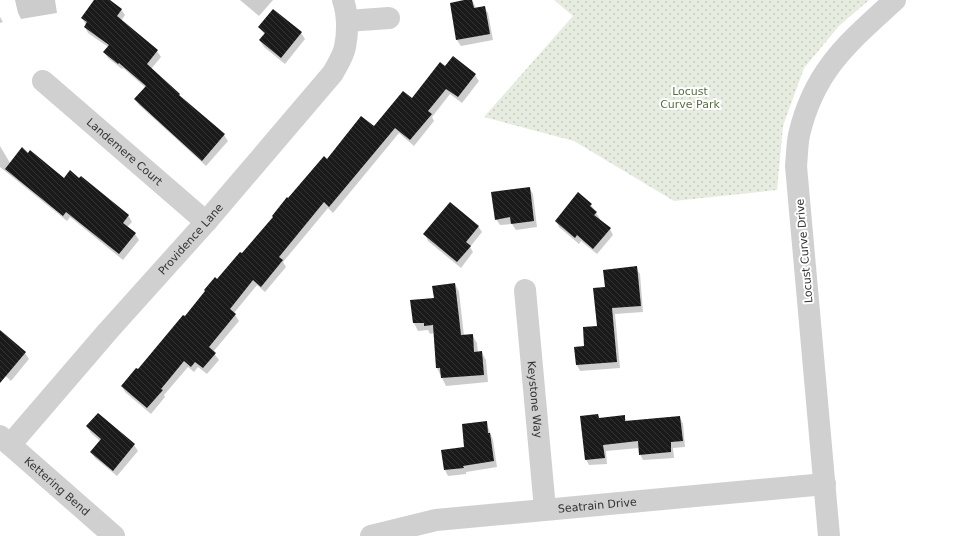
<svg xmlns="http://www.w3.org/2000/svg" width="968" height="536" viewBox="0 0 968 536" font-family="'DejaVu Sans',sans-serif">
<defs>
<pattern id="park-dots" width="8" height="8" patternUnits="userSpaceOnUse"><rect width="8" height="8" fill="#e6ecdf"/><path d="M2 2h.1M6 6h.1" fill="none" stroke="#c6cbc0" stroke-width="1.8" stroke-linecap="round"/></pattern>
<pattern id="building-back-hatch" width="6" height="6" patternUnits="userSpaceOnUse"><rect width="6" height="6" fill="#1a1a1a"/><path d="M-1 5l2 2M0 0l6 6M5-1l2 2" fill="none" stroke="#333"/></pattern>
</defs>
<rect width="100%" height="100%" fill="#fff"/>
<polygon fill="url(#park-dots)" points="554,0 869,0 839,26 804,68 783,126 777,190 674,201 574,141 484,117 573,16"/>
<g fill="#0003">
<polygon points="15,0 55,0 57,13 21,19 18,13"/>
<polygon points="95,0 109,0 121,9 125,15 121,21 157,51 161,57 151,69 179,94 181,99 224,135 228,141 206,166 139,105 135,99 146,88 123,68 122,69 108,58 104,52 108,47 88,33 85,27 86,25 82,18"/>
<polygon points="240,0 273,0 259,16"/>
<polygon points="470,0 472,0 476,8 484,7 488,13 493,40 461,46 457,40"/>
<polygon points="0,17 3,22 0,23"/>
<polygon points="259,27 301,33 305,39 285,64 264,47 260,41 265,35"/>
<polygon points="445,67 475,75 479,81 462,103 450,94 432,117 434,121 414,146 399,133 333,213 328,208 283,262 286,267 265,292 257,285 234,313 239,321 213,352 219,360 207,374 198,367 194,372 188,367 164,395 165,397 151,414 125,392 122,386 138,370 217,280 242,254 289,199 327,160 374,128 412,99"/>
<polygon points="0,146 10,163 29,154 64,179 128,215 132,222 127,227 135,234 139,240 123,260 70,217 67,221 0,167"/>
<polygon points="529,188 533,194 537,227 516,230 512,224 500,225 496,219"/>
<polygon points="579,194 591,205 600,219 599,220 610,229 613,235 597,254 581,241 579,244 559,227 556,221"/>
<polygon points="478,226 482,232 470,247 473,252 461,268 428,241 425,234"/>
<polygon points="636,268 640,274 643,312 615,314 620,368 580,371 577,365 598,327 606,288"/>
<polygon points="455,284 459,292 464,336 472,335 477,343 478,353 482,353 486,360 488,382 446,386 437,368 434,333 430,334 428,330 418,331 414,323 411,301 435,299"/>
<polygon points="0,331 25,353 29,359 11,381 0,371"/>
<polygon points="98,414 134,445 138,451 117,476 95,458 91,452 100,441 91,433 87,427"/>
<polygon points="598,415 600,419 624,417 627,421 679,417 683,423 685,447 673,448 674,458 643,460 640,454 639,448 606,451 607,464 589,465 586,459"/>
<polygon points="486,422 493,440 497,467 466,472 466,474 448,476 445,470 443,451 465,448"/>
</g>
<g fill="url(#building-back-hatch)">
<polygon points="94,0 110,0 122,9 117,16 158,50 147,64 180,94 179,95 225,134 202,161 134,99 146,86 119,63 118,64 103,52 109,45 84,27 87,22 81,18"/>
<polygon points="464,0 472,0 474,8 485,6 490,34 456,40 450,3"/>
<polygon points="273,9 302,32 281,58 259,40 265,33 258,27"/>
<polygon points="453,56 476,74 458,97 446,89 428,111 432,114 410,140 395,128 329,207 324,202 279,257 283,260 261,287 253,280 230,309 236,314 209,347 216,353 203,368 195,362 191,367 184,361 161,389 163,390 147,408 121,386 136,368 138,369 183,315 185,316 205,291 204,290 215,277 217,279 240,252 242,253 273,217 272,216 287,197 288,198 324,156 327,159 361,116 374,126 403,91 412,98 440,62 445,66"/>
<polygon points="22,147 28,153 30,150 64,178 70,170 79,178 81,176 129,215 123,223 136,233 119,254 66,212 63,216 5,169"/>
<polygon points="530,187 534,221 511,224 510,217 495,220 491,192"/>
<polygon points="578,192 592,204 590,206 597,212 594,215 611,228 593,249 577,235 575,238 555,221"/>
<polygon points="450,202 479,226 466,242 471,246 457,262 423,234"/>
<polygon points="637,266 641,306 612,308 617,362 576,365 574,347 584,346 583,327 597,326 593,288 605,287 603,270"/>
<polygon points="455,283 461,335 473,334 474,352 482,351 484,375 441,378 440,368 436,368 433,325 424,326 424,323 413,323 410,300 434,298 432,286"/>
<polygon points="0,330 26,352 0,383"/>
<polygon points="98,413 135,444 113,471 90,452 101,439 86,426"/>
<polygon points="598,414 599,418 625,415 625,421 680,416 683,441 671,442 671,452 639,455 638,441 603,445 605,458 585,460 580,416"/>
<polygon points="487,421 488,433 490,433 494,461 463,466 464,468 444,470 441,450 464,447 462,424"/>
</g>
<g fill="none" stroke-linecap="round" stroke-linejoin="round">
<g stroke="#d0d0d0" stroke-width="22">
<polyline points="347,21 389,18"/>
<path id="s1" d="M43,81l163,141"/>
<path id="s2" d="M525,290l20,219"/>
<path id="s3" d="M0,436l114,100"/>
<path id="s4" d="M10,445l98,-114 98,-109 127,-149c4,-8 10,-16 12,-26 3,-14 3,-33 -2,-47"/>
<path id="s5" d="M371,536l65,-16 389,-36"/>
<path d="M829,536l-33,-370c1,-10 1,-21 3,-31 15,-65 49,-92 96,-135"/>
</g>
</g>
<g text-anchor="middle" stroke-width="4" stroke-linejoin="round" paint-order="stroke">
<g font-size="11" fill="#56703f" stroke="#fff">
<text x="690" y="95">Locust<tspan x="690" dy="13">Curve Park</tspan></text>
</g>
<g font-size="11" fill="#333" stroke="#fff">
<text dy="4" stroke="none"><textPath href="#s1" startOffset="108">Landemere Court</textPath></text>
<text dy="4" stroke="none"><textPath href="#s4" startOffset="274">Providence Lane</textPath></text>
<text transform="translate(804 251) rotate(-95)" y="4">Locust Curve Drive</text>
<text dy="4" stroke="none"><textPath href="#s2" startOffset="110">Keystone Way</textPath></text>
<text dy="4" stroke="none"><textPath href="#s3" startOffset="76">Kettering Bend</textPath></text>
<text dy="4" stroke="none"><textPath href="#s5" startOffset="229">Seatrain Drive</textPath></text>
</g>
</g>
</svg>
